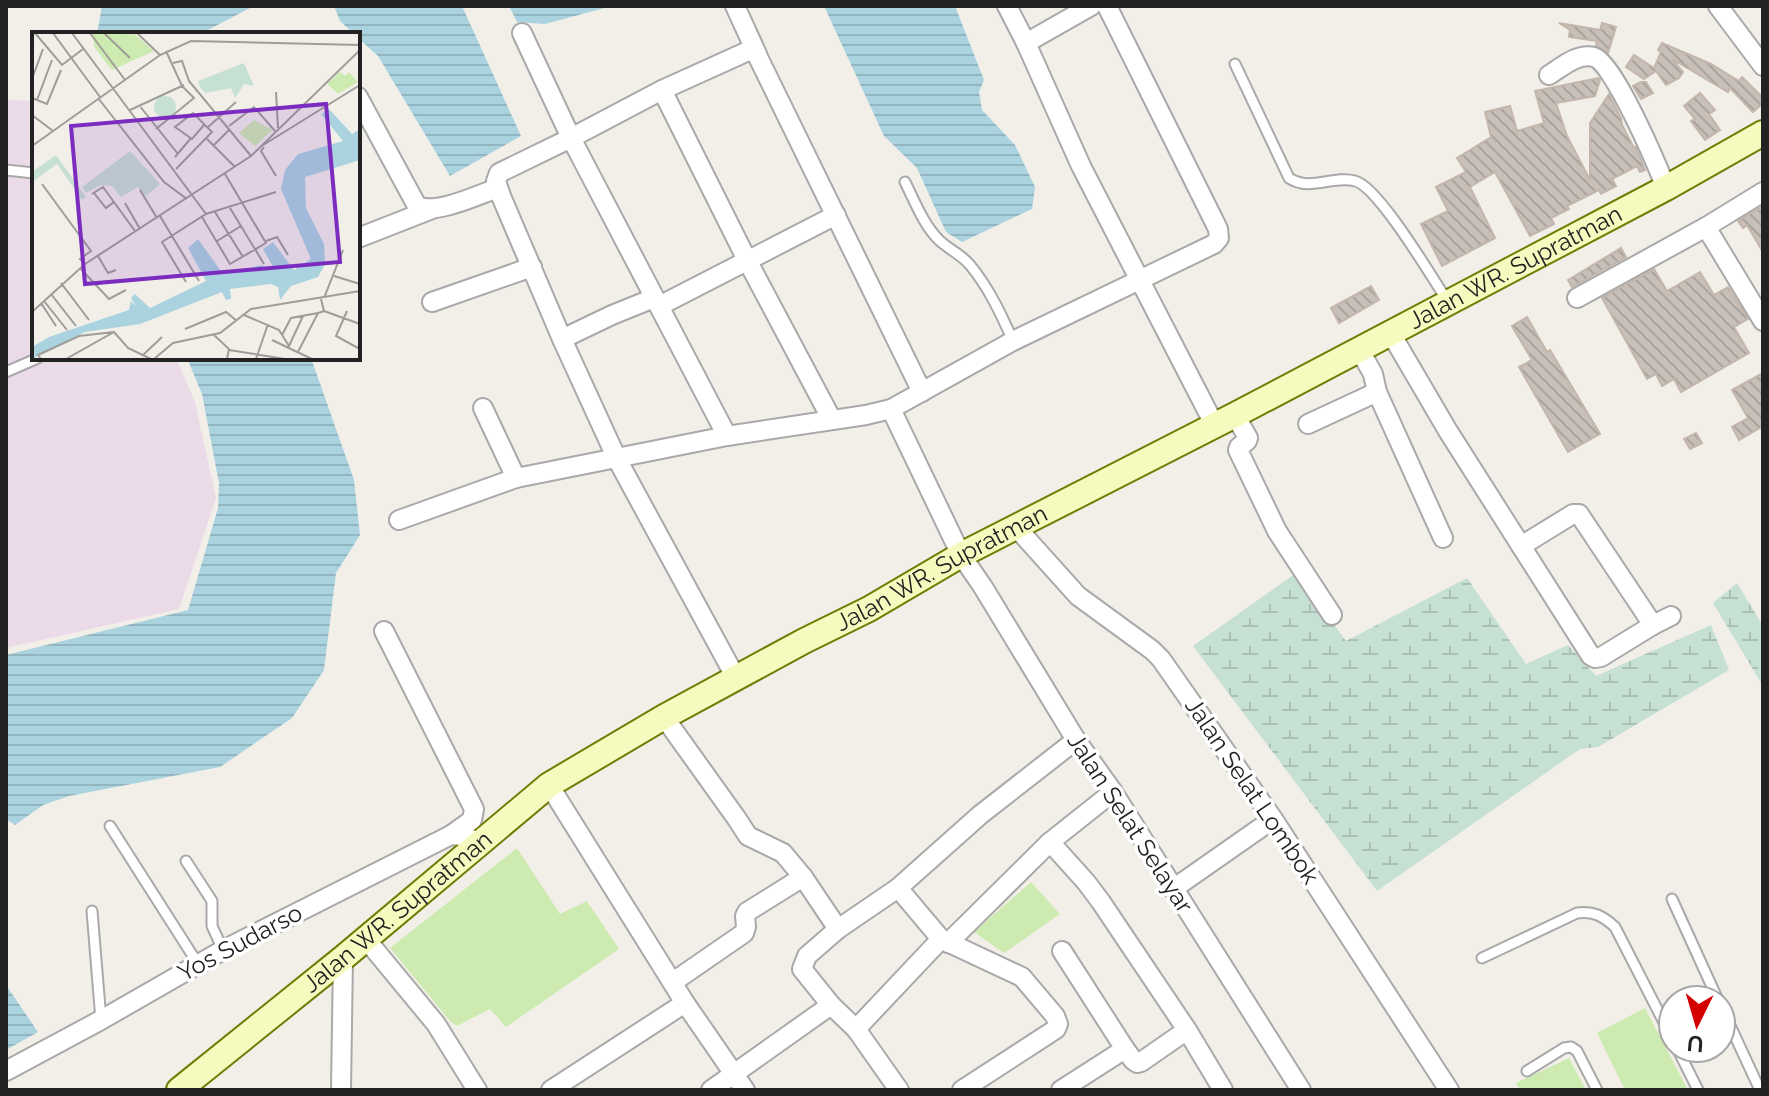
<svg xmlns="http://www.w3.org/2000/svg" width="1769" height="1096" viewBox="0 0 1769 1096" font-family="Raleway,sans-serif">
<defs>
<pattern id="wetland-marsh" width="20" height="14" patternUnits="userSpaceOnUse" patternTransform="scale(2)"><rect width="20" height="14" fill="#c6e0d4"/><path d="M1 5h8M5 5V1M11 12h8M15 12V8" fill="none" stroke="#aac0b6"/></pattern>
<pattern id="water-rules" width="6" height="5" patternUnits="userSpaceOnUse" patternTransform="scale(2)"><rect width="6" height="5" fill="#aad3df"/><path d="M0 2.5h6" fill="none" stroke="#92b5bf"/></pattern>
<pattern id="building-back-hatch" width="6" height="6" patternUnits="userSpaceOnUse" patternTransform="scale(2)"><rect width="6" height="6" fill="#c7bfb8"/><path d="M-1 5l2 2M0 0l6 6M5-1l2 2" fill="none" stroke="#aba49e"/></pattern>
</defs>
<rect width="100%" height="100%" fill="#f2efe9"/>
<polygon fill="#ebdbe8" points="6,100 34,101 34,358 176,358 195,402 216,498 179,609 6,648"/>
<g fill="#cdebb0">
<polygon points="517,848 560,914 587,901 619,949 506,1027 490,1009 457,1026 450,1021 390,948"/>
<polygon points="1031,882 1060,914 1004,953 974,932"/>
<polygon points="1645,1008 1688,1090 1625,1090 1597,1033"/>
<polygon points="1569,1058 1586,1090 1520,1090 1516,1083"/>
</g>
<g fill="url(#wetland-marsh)">
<polygon points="1296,573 1346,641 1467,578 1526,664 1568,645 1596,676 1711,625 1729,670 1598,747 1580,749 1377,891 1193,646"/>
<polygon points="1737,583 1763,626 1763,686 1713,603"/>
</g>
<g fill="url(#water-rules)">
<polygon points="102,6 254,6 200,34 97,34"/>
<polygon points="334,6 462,6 521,136 450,176 378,56 358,38 358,34 354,34 340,21"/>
<polygon points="509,6 612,6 545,24 517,22"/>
<polygon points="824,6 955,6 984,80 979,92 982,110 1015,145 1035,187 1032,209 962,242 946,232 917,168 884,136"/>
<polygon points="187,358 311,358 354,480 360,535 336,573 324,670 292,718 220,767 69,796 43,805 15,825 6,819 6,655 188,610 218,508 219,483 202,394"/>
<polygon points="6,985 38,1032 6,1050"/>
</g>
<g fill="url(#building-back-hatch)" stroke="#c4b6ab" stroke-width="2">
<polygon points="1559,23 1600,30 1602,23 1616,27 1608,53 1596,45 1597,41 1569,37 1570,30"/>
<polygon points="1662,43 1711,64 1739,81 1742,77 1763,98 1763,103 1753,112 1730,88 1728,92 1672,59 1683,72 1679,78 1666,85 1656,71 1644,79 1626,67 1634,55 1654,68 1661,52 1658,50"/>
<polygon points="1598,78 1600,80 1595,96 1556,103 1567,136 1590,180 1590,123 1609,94 1621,118 1622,125 1634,148 1636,147 1645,170 1640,172 1637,166 1612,179 1616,186 1601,194 1599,190 1567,206 1569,209 1551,218 1554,224 1530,236 1495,172 1470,187 1495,238 1442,266 1421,224 1448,211 1436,187 1466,172 1457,158 1491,137 1485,112 1510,106 1517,131 1544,123 1535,91"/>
<polygon points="1641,82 1646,82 1653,93 1641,99 1633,86"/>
<polygon points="1700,93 1715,110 1709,114 1720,130 1705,140 1691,121 1695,119 1684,106"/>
<polygon points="1763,206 1763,252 1747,225 1743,228 1738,221"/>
<polygon points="1621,248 1626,257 1572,287 1568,280"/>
<polygon points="1654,269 1667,291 1700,272 1714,295 1728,287 1748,319 1734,327 1749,353 1681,392 1674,379 1662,386 1656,374 1647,379 1602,298"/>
<polygon points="1371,286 1379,300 1339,323 1331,308"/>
<polygon points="1527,317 1547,352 1550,350 1600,434 1568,452 1519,367 1532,360 1512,326"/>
<polygon points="1763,373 1763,426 1739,440 1732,427 1748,418 1732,390"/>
<polygon points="1696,433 1702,443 1690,449 1684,439"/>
</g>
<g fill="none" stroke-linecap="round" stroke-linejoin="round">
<defs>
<g id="lane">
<path d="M1235,64l54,114c21,14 44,-3 66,3 23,5 78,98 93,121"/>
<polyline points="6,170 34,173"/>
<path d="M905,182c10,20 19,44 35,59 10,9 22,14 30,24 19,23 31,49 43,76"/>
<polyline points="6,372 38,358"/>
<polyline points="110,826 198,964"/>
<polyline points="186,861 212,901 212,926 223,950"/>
<polyline points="1672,899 1718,1000"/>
<polyline points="92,911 101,1020"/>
<path d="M1482,958l95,-45c17,-2 26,3 38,14l58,113"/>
<polyline points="1721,1006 1760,1090"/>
<polyline points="1677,1048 1698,1090"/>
<polyline points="1527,1071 1564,1048 1571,1047 1577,1051 1597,1090"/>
</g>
<g id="street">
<polyline points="735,6 757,54"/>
<polyline points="1007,6 1026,43 1081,166 1214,424"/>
<polyline points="1718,6 1763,66"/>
<polyline points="522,33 571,138 727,436"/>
<polyline points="1026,43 1091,6"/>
<path d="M1549,75c13,-8 28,-22 45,-18 20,6 63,108 72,131"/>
<polyline points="662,90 747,260 832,420"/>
<path d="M358,97l59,109c20,9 60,-11 81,-18"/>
<polyline points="1763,192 1706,227 1763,321"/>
<polyline points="358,238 432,209"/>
<polyline points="1577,298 1706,227"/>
<polyline points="432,302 532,267"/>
<polyline points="659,306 836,215"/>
<polyline points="1390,332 1448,431 1591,656 1595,658 1601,657 1653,625 1671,616"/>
<polyline points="562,339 612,315 654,298"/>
<polyline points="1359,349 1373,374 1377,392 1443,538"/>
<polyline points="483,408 516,478"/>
<polyline points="891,409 961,555 983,587 1076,740 1113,792 1301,1090"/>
<polyline points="1235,415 1248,438 1247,441 1239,447 1238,450 1277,531 1332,615"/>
<polyline points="1308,424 1377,392"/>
<polyline points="399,520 516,478 727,436 866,415 891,409 1013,341 1214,244 1219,238 1218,229 1107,6"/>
<polyline points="1016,527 1078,596 1152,650 1161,659 1273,819 1449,1090"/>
<polyline points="1521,546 1573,514 1579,514 1653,625"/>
<polyline points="384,631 474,809 472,820 451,835"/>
<polyline points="736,678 617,459 562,339 501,196 496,181 499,173 571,138 662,90 746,52 751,51 756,53 922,392"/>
<polyline points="664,717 737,819 748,836 783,853 803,877 838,929"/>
<polyline points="549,785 685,1003 745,1090"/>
<polyline points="1050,842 1086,882 1101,902 1187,1030 1223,1090"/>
<polyline points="898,888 941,939"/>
<polyline points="1173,889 1273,819"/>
<polyline points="365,938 436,1024 477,1090"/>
<polyline points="948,943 1050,842 1113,792"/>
<polyline points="1062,951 1125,1049"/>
<polyline points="673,982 744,933 746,927 745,916 747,912 803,877"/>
<polyline points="856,1029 941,939 1022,977 1055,1016 1058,1024 1056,1029 962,1090"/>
<polyline points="6,1071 101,1020 223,950 451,835 462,836 480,842"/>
<polyline points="341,1090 343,958"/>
<polyline points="551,1090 685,1003"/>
<polyline points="711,1090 831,1005"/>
<polyline points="899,1090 856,1029 831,1005 802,969 807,956 838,929 898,888 980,815 1076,740"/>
<polyline points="1061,1090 1125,1049 1133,1060 1137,1063 1141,1062 1187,1030"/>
</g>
<g id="secondary">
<path id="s1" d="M179,1090l164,-132 206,-173 115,-68 140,-76 65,-32 92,-54 274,-140 431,-227 97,-55"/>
</g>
</defs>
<use href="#lane" stroke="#a9a9a9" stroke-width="13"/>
<use href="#street" stroke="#a9a9a9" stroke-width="22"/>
<use href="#secondary" stroke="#707d05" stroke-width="28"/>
<use href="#lane" stroke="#fff" stroke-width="9"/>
<use href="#street" stroke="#fff" stroke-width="18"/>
<use href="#secondary" stroke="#f7fabf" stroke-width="24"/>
</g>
<g text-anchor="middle" stroke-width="7" stroke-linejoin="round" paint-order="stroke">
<g font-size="24" fill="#222" stroke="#fff">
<text dy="8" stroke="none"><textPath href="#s1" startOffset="1576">Jalan WR. Supratman</textPath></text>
<text dy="8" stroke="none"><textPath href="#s1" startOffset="928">Jalan WR. Supratman</textPath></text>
<text transform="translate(1252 791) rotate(56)" y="8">Jalan Selat Lombok</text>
<text transform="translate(1130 823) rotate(57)" y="8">Jalan Selat Selayar</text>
<text dy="8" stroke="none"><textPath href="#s1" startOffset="282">Jalan WR. Supratman</textPath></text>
<text transform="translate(240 943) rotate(-28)" y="8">Yos Sudarso</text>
</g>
</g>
<g transform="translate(32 32)">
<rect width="328" height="328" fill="#f2efe9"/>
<path d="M61,1h40l21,18 -42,19 -18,-23zM308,40l5,4 4,-4 9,10 -20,12 -11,-10zM222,88l18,10 -17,16 -16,-13z" fill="#cdebb0"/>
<path d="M212,31l10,23 -10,-2 -9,14 -4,-10 -26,5 -6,-8 -1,-4zM122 75a11 11 0 1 1 22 0a11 11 0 1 1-22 0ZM98,119l30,33 -14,12 -8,-9 -17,10 -9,-11 -11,-1 -15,8 -4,-6zM24,123l30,42 -4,3 -25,-36 -25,18v-10z" fill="#c6e0d4"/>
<path d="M297,77l23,25 8,-5v31l-55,17 1,31 18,36 1,20 -7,13 -27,9 -11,14 -2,-13 -7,-3 -41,5 1,10 -5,1 -4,-8 -82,32 -55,8 -53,27v-12l17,-10 80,-27 2,-9 5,5 -5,-8 4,-4 15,14 56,-27 -18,-33 10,-9 25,35 38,-9 14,5 -12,-21 10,-7 21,28 17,-11 -30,-70 4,-19 13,-16 45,-13 -22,-27z" fill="#aad3df"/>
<path fill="none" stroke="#9f9d99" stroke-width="2" d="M3,1l27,32 21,-16M21,1l47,64M40,1l134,181M58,1l35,47M72,1l26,25M105,1l23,22M141,31l9,-2 7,20 62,75M0,47l11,-30M244,60l2,36M0,66l15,6 14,-34M66,66l66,84 23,17M5,68l15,-40M107,73l39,49M98,78l54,-25M0,83l21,16M197,94l25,-19 21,24M175,96l29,-26M124,97l38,-31 -12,-12 -16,-35M175,107l28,28M0,114l128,-91 31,-14 169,4M181,114l17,-17M228,115l100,-62M232,115l-3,4 15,25M143,125l16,-19M144,137l36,-37 -19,-19 -18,14 17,12 12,-14M10,152l49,67 -11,8 5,5M108,158l17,28M62,161l12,15 8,-6M60,162l11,-7 32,44M93,171l15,26M198,176l34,56M183,180l28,45M128,184l39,65M170,185l28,47 36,-21 -41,-69M185,209l24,-15M234,209l11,-4 11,18M66,224l10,17 8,-3M48,236l29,31 17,-9M302,244l26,8M154,250l-24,-40 44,-28 70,-22M29,251l28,37M19,262l25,32M292,266l19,-48M12,269l23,29M9,271l15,23M292,279l36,13M315,279l-11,25 24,13M0,280l53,-48 166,-108 109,-106M212,283l35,15 10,16M153,297l41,-17 11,9M182,303l15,14 -2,10M250,303l9,-17 27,-5M240,308l40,19M256,316l15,-32M197,318l56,9M266,320l20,-39 6,-2 -3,-12M111,323l19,-18M9,327l-3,-4 41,-19 35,-4M34,327l48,-27 14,16 23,11M122,327l19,-16 47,-10 31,-24 109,-18M224,327l12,-35"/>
<path fill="#7b2cbf" fill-opacity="0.15" stroke="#7b2cbf" stroke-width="4" d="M294,72l14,158 -255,22 -14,-158z"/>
<rect width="328" height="328" fill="none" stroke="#222" stroke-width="4"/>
</g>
<rect width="1769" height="1096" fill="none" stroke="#222222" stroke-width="16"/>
<g transform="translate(1697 1024) rotate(185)"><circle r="38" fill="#ffffff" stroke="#a7a7a7" stroke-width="2"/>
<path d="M0-6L14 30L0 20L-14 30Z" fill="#d40000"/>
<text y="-12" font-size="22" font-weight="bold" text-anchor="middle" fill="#222222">U</text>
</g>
</svg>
